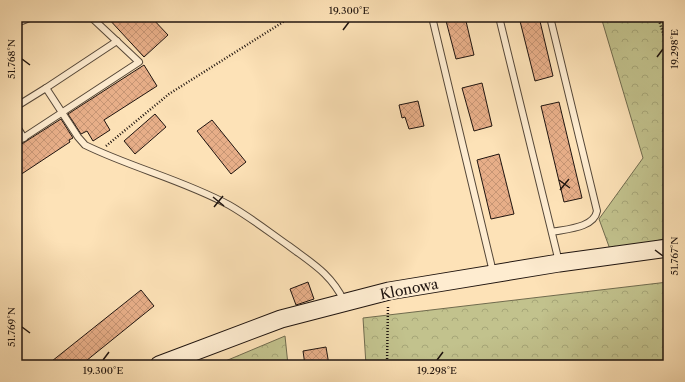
<svg xmlns="http://www.w3.org/2000/svg" width="685" height="382" viewBox="0 0 685 382" font-family="'Libre Caslon Text',serif">
<defs>
<pattern id="forest-crowns" width="20" height="18" patternUnits="userSpaceOnUse"><rect width="20" height="18" fill="#c2c28d"/><path d="M2 6a3 3 0 1 1 6 0M12 15a3 3 0 1 1 6 0" fill="none" stroke="#a6a678"/></pattern>
<pattern id="building-cross-hatch" width="8" height="8" patternUnits="userSpaceOnUse"><rect width="8" height="8" fill="#e7ae88"/><path d="M0 0l8 8M0 8l8-8" fill="none" stroke="#c69574"/></pattern>
</defs>
<rect width="100%" height="100%" fill="#fde2b7"/>
<filter id="stains"><feTurbulence type="fractalNoise" baseFrequency=".005" numOctaves="4"/><feColorMatrix values="0 0 0 0 .2 0 0 0 0 .09 0 0 0 0 .02 0 0 0 .5 -.17"/></filter>
<radialGradient id="worn" r=".72"><stop offset=".6" stop-color="#630" stop-opacity="0"/><stop offset="1" stop-color="#630" stop-opacity=".3"/></radialGradient>
<g fill="url(#forest-crowns)" stroke="#706b4e">
<polygon points="601,17 668,17 668,238 611,252 599,219 643,158"/>
<polygon points="668,282 668,365 366,365 363,318"/>
<polygon points="285,336 288,365 216,365"/>
</g>
<g fill="url(#building-cross-hatch)" stroke="#1f140f">
<polygon points="107,17 151,17 168,35 144,57"/>
<polygon points="445,17 465,17 474,55 456,59"/>
<polygon points="519,17 539,17 553,76 535,81"/>
<polygon points="144,65 157,86 104,120 110,130 93,141 87,131 81,134 68,114"/>
<polygon points="482,83 492,126 474,131 462,88"/>
<polygon points="418,101 424,126 409,129 405,117 402,118 399,105"/>
<polygon points="559,102 582,198 564,202 541,106"/>
<polygon points="155,114 166,127 135,154 124,141"/>
<polygon points="61,119 73,138 69,140 70,142 17,177 17,147"/>
<polygon points="212,120 246,162 231,174 197,131"/>
<polygon points="499,154 514,214 491,219 477,160"/>
<polygon points="308,282 314,299 296,305 290,289"/>
<polygon points="141,290 154,306 81,365 47,365"/>
<polygon points="326,347 329,365 305,365 303,351"/>
</g>
<g fill="none" stroke-linecap="round" stroke-linejoin="round">
<defs>
<g id="lane">
<polyline points="432,17 493,272"/>
<polyline points="499,17 559,262"/>
<path d="M550,17l47,194c-3,17 -31,18 -45,21"/>
<polyline points="17,23 32,17"/>
<polyline points="46,88 117,41"/>
<path d="M17,106l29,-18 32,49 7,8c47,23 98,35 144,60 21,12 40,27 60,41 24,18 42,28 55,55"/>
<polyline points="17,127 24,138"/>
<polyline points="17,142 139,62 91,17"/>
</g>
<polyline id="secondary" points="159,365 281,319 389,291 559,263 668,248"/>
</defs>
<use href="#lane" stroke="#564839" stroke-width="8"/>
<use href="#secondary" stroke="#1f140f" stroke-width="19"/>
<g stroke="#1f140f" stroke-width="2.5" stroke-dasharray="1 2" stroke-linecap="butt">
<polyline points="658,17 668,49"/>
<polyline points="106,146 169,94 291,17"/>
<polyline points="387,365 388,306"/>
</g>
<use href="#lane" stroke="#feecd0" stroke-width="6"/>
<use href="#secondary" stroke="#feecd0" stroke-width="17"/>
</g>
<path fill="none" stroke="#1f140f" stroke-width="1.5" d="M343,30l6,-8M657,57l6,-8M22,59l8,6M559,180l11,8M560,190l9,-11M213,197l11,9M214,207l9,-11M655,250l8,6M22,327l8,6M103,360l6,-8M437,360l6,-8"/>
<g text-anchor="middle" stroke-width="4" stroke-linejoin="round" paint-order="stroke">
<g font-size="14" fill="#1f140f" stroke="#feecd0">
<text transform="translate(409 289) rotate(-11)" y="5">Klonowa</text>
</g>
</g>
<rect width="685" height="382" fill="none" stroke="#fde2b7" stroke-width="44"/>
<rect x="22" y="22" width="641" height="338" fill="none" stroke="#1f140f" stroke-width="1.5"/>
<g font-size="10" text-anchor="middle" fill="#1f140f">
<text x="349" y="14">19.300°E</text>
<text transform="translate(674 49) rotate(-90)" y="4">19.298°E</text>
<text transform="translate(11 59) rotate(-90)" y="4">51.768°N</text>
<text transform="translate(674 256) rotate(-90)" y="4">51.767°N</text>
<text transform="translate(11 327) rotate(-90)" y="4">51.769°N</text>
<text x="103" y="374">19.300°E</text>
<text x="437" y="374">19.298°E</text>
</g>
<rect width="100%" height="100%" filter="url(#stains)"/>
<rect width="100%" height="100%" fill="url(#worn)"/>
</svg>
